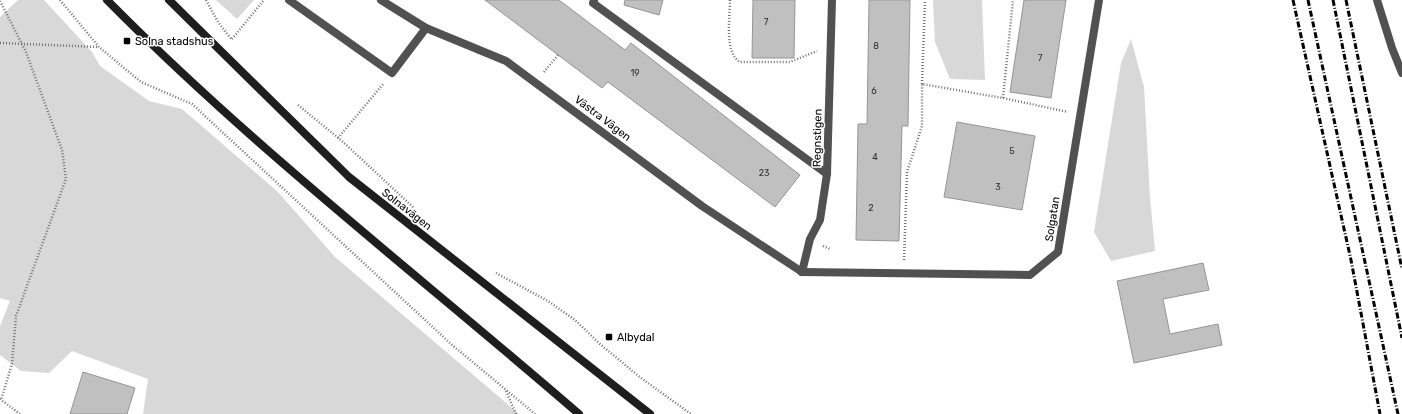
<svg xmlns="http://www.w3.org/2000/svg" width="1402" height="414" viewBox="0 0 1402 414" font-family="Rubik,sans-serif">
<rect width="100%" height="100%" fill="#fff"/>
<g fill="#d8d8d8">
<polygon points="18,0 44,0 92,52 100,66 149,101 182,109 278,192 335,257 519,414 143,414 148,379 72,351 49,373 21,371 0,355 0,326 10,301 0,298 0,17"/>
<polygon points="216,0 254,0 237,19"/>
<polygon points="933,0 982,0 985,80 950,79 935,42"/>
<polygon points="1131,39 1144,87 1150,197 1155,251 1111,261 1094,232 1121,63"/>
</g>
<g fill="#c0c0c0" stroke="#959595">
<polygon points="485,0 559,0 625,50 631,43 800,175 775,207 608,82 602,88"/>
<polygon points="625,0 663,0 659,15 624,5"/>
<polygon points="753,0 795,0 794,58 752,58"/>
<polygon points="869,0 910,0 908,126 902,126 899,241 856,240 858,124 867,124"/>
<polygon points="1024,0 1066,0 1051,98 1010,92"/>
<polygon points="957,122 1035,136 1022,210 944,197"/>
<polygon points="1203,263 1209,290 1163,299 1170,334 1218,324 1222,345 1134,363 1117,281"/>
<polygon points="83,372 135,388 127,414 70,414"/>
</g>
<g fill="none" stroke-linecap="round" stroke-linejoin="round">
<g stroke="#737373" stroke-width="2.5" stroke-dasharray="1 2" stroke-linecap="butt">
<polyline points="60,0 99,47 141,82 192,104 451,344 535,414"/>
<polyline points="206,0 218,22 232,40"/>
<path d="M730,0c0,16 -6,53 10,62h50l27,-11"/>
<polyline points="0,1 26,52 62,150 66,179 16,316 12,364 1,400"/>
<polyline points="232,39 264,0"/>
<polyline points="0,43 99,47"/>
<polyline points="544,72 558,55"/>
<polyline points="922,84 925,0"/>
<polyline points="1003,98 1013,0"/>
<polyline points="298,105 342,141 414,208"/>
<polyline points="338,138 384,83"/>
<polyline points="823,246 830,249"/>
<polyline points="904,260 907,172 922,126 922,84 1003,98 1068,112"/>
<polyline points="496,273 548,301 575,320 600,344 641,378 691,414"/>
<polyline points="506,391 516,414"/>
<polyline points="0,399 20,414"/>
</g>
<g stroke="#515151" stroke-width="8">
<polyline points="289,0 392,73 426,28"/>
<polyline points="594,0 593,3 827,174"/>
</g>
<g stroke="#515151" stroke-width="8">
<polyline points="381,0 426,28 506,61 702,206 802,272"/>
<polyline points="1377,0 1392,48 1402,73"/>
<polyline points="802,272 1030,275 1058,252 1099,0"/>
<polyline points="802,272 810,239 820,220 827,174 832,0"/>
</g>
<g stroke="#1e1e1e" stroke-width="8">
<path d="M107,0c147,149 314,277 472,414"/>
<polyline points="169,0 349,177 650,414"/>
</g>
<g stroke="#000" stroke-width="3" stroke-dasharray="6 2 1 2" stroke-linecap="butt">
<polyline points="1293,0 1351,260 1380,414"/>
<polyline points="1308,0 1398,414"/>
<polyline points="1333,0 1402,338"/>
<polyline points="1346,0 1402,269"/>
</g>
</g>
<g fill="#000" stroke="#fff" stroke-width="1.5">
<rect x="123" y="37" width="8" height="8" rx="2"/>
<rect x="605" y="333" width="8" height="8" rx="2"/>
</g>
<g text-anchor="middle" stroke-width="3" stroke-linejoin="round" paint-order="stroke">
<g font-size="9" fill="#303030">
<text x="766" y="25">7</text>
<text x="876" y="49">8</text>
<text x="1040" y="61">7</text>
<text x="635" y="76">19</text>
<text x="874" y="94">6</text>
<text x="1012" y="154">5</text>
<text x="875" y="160">4</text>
<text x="764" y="176">23</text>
<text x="998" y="190">3</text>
<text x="871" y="211">2</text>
</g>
<g font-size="11" fill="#000" stroke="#fff" text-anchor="start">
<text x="135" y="45">Solna stadshus</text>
<text x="617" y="341">Albydal</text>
</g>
<g font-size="11" fill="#000" stroke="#fff">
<text transform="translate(603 118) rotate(37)" y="4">Västra Vägen</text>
<text transform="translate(817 138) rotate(-89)" y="4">Regnstigen</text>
<text transform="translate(407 209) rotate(38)" y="4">Solnavägen</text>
<text transform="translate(1052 219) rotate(-81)" y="4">Solgatan</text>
</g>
</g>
</svg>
